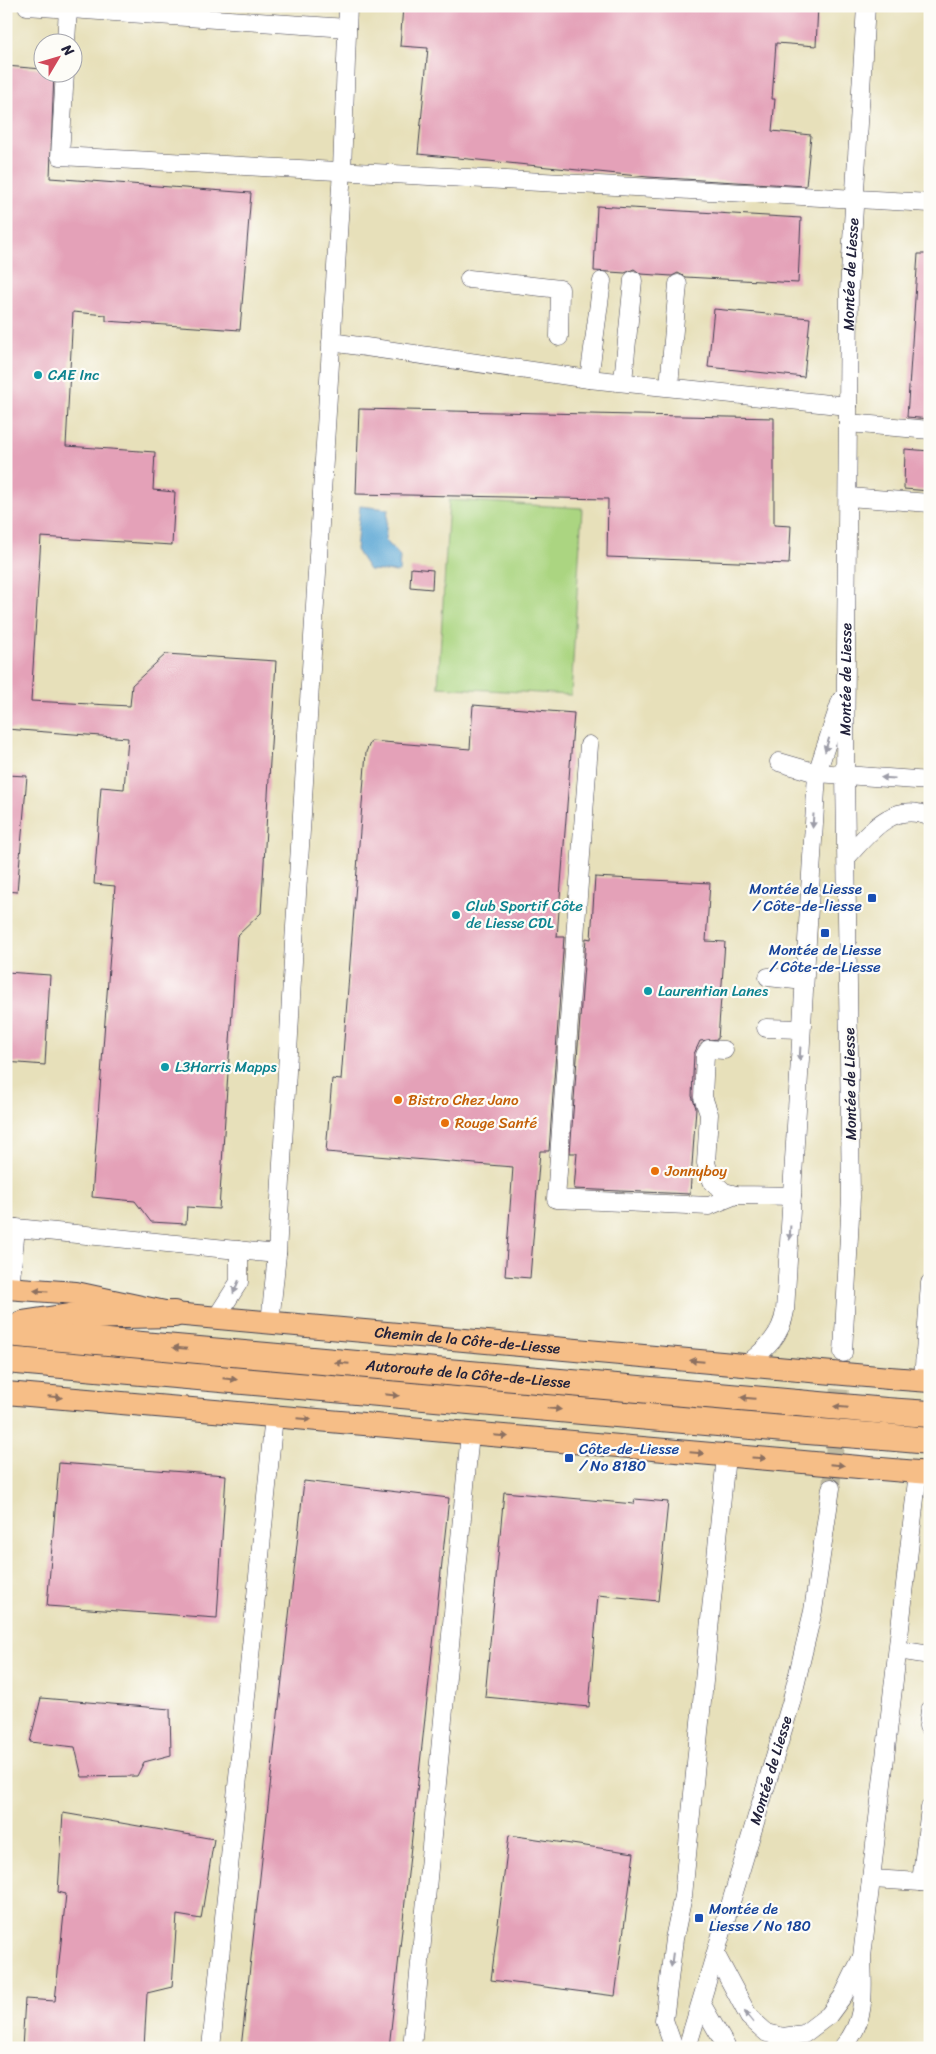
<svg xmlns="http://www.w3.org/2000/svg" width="936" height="2054" viewBox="0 0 936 2054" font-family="Sriracha,sans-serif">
<rect width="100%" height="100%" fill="#fdfcf7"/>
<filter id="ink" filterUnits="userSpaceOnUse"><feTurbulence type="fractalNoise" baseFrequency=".02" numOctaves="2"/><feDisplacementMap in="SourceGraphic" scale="10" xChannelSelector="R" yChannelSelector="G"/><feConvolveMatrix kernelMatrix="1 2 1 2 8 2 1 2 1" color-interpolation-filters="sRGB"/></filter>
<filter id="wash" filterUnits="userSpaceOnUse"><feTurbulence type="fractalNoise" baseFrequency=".0096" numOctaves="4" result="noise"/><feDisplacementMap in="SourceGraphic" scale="20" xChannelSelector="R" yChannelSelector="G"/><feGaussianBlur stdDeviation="1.12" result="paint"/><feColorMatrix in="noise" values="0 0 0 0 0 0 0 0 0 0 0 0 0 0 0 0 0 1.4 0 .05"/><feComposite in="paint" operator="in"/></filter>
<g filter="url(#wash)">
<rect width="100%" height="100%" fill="#e7e0ba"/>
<polygon fill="#abd581" stroke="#667c5e" points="449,500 582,508 571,695 438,687"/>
<polygon fill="#5ea9d6" stroke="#406688" points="360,506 388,509 385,540 400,556 399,572 369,570 356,550"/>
<g id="blocks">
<g fill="#e4a1b8">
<polygon points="403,6 818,6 816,46 776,43 772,99 775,99 772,131 811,135 806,186 648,177 418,154 428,48 400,46"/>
<polygon points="6,66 42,69 42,72 54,72 50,178 251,193 240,330 106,321 106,315 73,312 66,446 155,452 153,490 175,492 172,545 41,537 31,701 130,706 132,685 166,654 276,661 261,913 237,936 219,1209 187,1207 186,1224 151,1222 135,1201 92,1197 115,886 94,884 101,787 124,789 128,738 6,729"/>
<polygon points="597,206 801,218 798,283 685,277 678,273 672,276 641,274 634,269 625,273 594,271"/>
<polygon points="918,254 930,254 930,419 907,417"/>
<polygon points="714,309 810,318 804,377 708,367"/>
<polygon points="359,409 774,418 774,525 791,526 789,564 607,557 608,499 356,494"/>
<polygon points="905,449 930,451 930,491 904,489"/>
<polygon points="411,568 433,570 432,589 410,587"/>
<polygon points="473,705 574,713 557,937 564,937 549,1151 540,1151 530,1278 505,1276 513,1167 326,1152 332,1079 341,1080 366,752 371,741 470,749"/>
<polygon points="6,775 27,776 17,892 6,891"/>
<polygon points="595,877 710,883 706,941 725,942 718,1039 700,1041 694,1054 692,1096 696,1108 690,1194 574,1189 577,1153 570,1153 586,938 591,939"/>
<polygon points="6,972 50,975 45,1065 6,1062"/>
<polygon points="59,1463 226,1475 217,1618 47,1606"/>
<polygon points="304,1481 449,1498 389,2048 241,2048"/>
<polygon points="504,1492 634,1504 635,1499 668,1502 658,1601 598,1595 589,1707 485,1697"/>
<polygon points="41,1698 170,1709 171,1755 144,1762 137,1776 82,1777 75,1747 30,1742"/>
<polygon points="63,1813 214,1839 201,1919 177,1915 172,1987 147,1993 144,2048 22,2048 25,1999 55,2001 66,1894 58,1892"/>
<polygon points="509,1835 634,1853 615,1996 491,1980"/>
</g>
</g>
</g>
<g filter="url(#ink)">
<use href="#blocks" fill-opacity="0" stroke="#403e4e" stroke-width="1"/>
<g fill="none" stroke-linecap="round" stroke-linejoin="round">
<polyline stroke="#c0baa1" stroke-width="18" stroke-dasharray="18 9" stroke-linecap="butt" points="831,1488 843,1353"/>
<defs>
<g id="minor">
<polyline points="27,6 347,28"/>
<polyline points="66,42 68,9"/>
<polyline points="65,72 60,156 930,203"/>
<polyline points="469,279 560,289 559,337"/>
<polyline points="331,342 589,379 848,406"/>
<polyline points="589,379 602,281"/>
<polyline points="623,381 633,280"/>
<polyline points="669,386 678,284"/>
<polyline points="848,423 930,430"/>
<polyline points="848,497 930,503"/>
<polyline points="589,745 556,1199 709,1206 736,1195"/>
<polyline points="779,762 817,773 930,781"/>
<path d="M847,857c22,-24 46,-57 83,-40"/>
<polyline points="768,977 804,981"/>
<polyline points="766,1028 801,1029"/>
<polyline points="724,1050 709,1049 705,1055 703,1097 709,1114 706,1163 712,1181 724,1192 736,1195 792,1196"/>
<polyline points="6,1227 277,1254"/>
<polyline points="10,1289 16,1228"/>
<polyline points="216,1318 239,1282 239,1250"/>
<polyline points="270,1323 277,1254 294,943 342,170 348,6"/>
<path id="s1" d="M843,1353l8,-156 -6,-423 4,-483 17,-285"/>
<path d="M746,1365c19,-16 35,-28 39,-54l32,-538 24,-73"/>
<polyline points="923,1380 930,1283"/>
<polyline points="898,1650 930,1655"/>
<polyline points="930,1710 928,1726 930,1729"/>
<polyline points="930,1808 921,1882 930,1883"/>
<polyline points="872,1879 921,1882"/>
<polyline points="716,1955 749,2017 767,2033 783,2037 804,2034 829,2015 843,1996 861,1959"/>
<polyline points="701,2003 727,2048"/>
<polyline points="211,2048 274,1416"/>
<polyline points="412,2048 470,1433"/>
<polyline points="674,2048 664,2020 665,2012 674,1939 683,1896 726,1456"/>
<path id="s2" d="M687,2048l104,-345 22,-92 18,-123"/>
<path d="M842,2048c25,-26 21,-58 20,-91l56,-485"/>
</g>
<g id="major">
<path id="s3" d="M6,1288l70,5 98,21 625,56"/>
<polyline points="889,1378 930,1381"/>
<polyline points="6,1393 792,1461"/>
<polyline points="881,1469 930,1473"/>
</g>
<g id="highway">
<polyline points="22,1324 75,1316 174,1314"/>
<path id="s4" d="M6,1333l791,70"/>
<polyline points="6,1360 795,1430"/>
<polyline points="886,1411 930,1414"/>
<polyline points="884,1437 930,1441"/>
</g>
</defs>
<use href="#minor" stroke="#403e4e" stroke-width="19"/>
<use href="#major" stroke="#403e4e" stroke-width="24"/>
<use href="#highway" stroke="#403e4e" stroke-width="28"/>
<use href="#minor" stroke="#fff" stroke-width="18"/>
<use href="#major" stroke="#f6be87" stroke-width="22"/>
<use href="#highway" stroke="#f6be87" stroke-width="26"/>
<defs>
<g id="major-bridge">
<polyline points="799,1370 889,1378"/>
<polyline points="792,1461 881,1469"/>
</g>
<g id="highway-bridge">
<polyline points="797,1403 886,1411"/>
<polyline points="795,1430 884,1437"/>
</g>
</defs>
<use href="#major-bridge" stroke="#403e4e" stroke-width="24" stroke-linecap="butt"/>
<use href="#highway-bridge" stroke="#403e4e" stroke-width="28" stroke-linecap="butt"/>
<use href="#major-bridge" stroke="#f6be87" stroke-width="22"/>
<use href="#highway-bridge" stroke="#f6be87" stroke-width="26"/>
</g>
<defs><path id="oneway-solid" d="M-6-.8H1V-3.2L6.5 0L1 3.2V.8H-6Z" transform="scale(1.25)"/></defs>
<g fill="#9c9ca7">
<use href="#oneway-solid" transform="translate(827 745) rotate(107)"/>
<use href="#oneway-solid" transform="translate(888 778) rotate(-176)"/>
<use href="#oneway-solid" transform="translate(813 821) rotate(94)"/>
<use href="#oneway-solid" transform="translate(800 1054) rotate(93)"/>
<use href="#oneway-solid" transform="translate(790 1233) rotate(93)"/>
<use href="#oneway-solid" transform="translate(236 1287) rotate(113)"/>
<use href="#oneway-solid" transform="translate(672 1960) rotate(97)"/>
<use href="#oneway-solid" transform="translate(749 2017) rotate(-129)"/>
</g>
<g fill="#8c7061">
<use href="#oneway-solid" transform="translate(41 1291) rotate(-176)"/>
<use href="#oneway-solid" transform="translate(180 1348) rotate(-175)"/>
<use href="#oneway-solid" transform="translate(697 1361) rotate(-175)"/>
<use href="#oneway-solid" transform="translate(342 1363) rotate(-175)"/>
<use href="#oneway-solid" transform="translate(230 1379) rotate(6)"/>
<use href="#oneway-solid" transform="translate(392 1395) rotate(6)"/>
<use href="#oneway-solid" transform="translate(55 1397) rotate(5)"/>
<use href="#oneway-solid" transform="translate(748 1398) rotate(-175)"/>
<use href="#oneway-solid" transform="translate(841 1407) rotate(-175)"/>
<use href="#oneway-solid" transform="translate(554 1409) rotate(5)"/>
<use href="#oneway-solid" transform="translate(304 1419) rotate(5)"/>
<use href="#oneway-solid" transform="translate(501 1436) rotate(5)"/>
<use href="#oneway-solid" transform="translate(697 1453) rotate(5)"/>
<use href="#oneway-solid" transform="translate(759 1458) rotate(4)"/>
<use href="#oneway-solid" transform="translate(837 1465) rotate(5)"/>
</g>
</g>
<g fill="#0f9aa8" stroke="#fdfcf7" stroke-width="2">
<circle cx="38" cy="375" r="5"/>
<circle cx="456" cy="915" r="5"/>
<circle cx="648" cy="991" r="5"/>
<circle cx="165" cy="1067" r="5"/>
</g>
<g fill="#1a4fb4" stroke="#fdfcf7" stroke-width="2">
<rect x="867" y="893" width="10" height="10" rx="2.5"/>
<rect x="820" y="928" width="10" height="10" rx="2.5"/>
<rect x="564" y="1453" width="10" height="10" rx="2.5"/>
<rect x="694" y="1913" width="10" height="10" rx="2.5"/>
</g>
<g fill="#e8710a" stroke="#fdfcf7" stroke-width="2">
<circle cx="398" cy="1100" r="5"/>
<circle cx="445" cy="1123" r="5"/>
<circle cx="655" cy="1171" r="5"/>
</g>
<g text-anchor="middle" stroke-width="4.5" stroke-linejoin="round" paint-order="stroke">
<g font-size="15" fill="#22223b" stroke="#fdfcf7">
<text dy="5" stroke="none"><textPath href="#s1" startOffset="1079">Montée de Liesse</textPath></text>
<text dy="5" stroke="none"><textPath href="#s1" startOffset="674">Montée de Liesse</textPath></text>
<text transform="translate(850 1084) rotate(-91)" y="5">Montée de Liesse</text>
<text dy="5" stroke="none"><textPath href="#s3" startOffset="465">Chemin de la Côte-de-Liesse</textPath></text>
<text dy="5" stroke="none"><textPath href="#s4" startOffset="464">Autoroute de la Côte-de-Liesse</textPath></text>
<text dy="5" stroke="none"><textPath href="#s2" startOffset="290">Montée de Liesse</textPath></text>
</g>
<g font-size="15" fill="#0d838f" stroke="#fdfcf7" text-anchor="start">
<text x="48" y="380">CAE Inc</text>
<text x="466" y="911">Club Sportif Côte<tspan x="466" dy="17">de Liesse CDL</tspan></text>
<text x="658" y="996">Laurentian Lanes</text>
<text x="175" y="1072">L3Harris Mapps</text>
</g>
<g font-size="15" fill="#164399" stroke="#fdfcf7" text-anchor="start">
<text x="862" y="894" text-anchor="end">Montée de Liesse<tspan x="862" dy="17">/ Côte-de-liesse</tspan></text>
<text x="825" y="955" text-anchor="middle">Montée de Liesse<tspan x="825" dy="17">/ Côte-de-Liesse</tspan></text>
<text x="579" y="1454">Côte-de-Liesse<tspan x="579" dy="17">/ No 8180</tspan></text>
<text x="709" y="1914">Montée de<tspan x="709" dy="17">Liesse / No 180</tspan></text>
</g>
<g font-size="15" fill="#c56008" stroke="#fdfcf7" text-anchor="start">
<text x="408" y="1105">Bistro Chez Jano</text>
<text x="455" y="1128">Rouge Santé</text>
<text x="665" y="1176">Jonnyboy</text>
</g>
</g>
<rect width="936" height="2054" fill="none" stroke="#fdfcf7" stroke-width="25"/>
<g transform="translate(58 58) rotate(52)"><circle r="24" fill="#fdfcf7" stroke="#a5a5ac"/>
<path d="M0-4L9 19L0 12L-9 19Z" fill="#d1495b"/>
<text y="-8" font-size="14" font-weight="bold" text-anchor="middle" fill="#22223b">N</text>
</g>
</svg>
